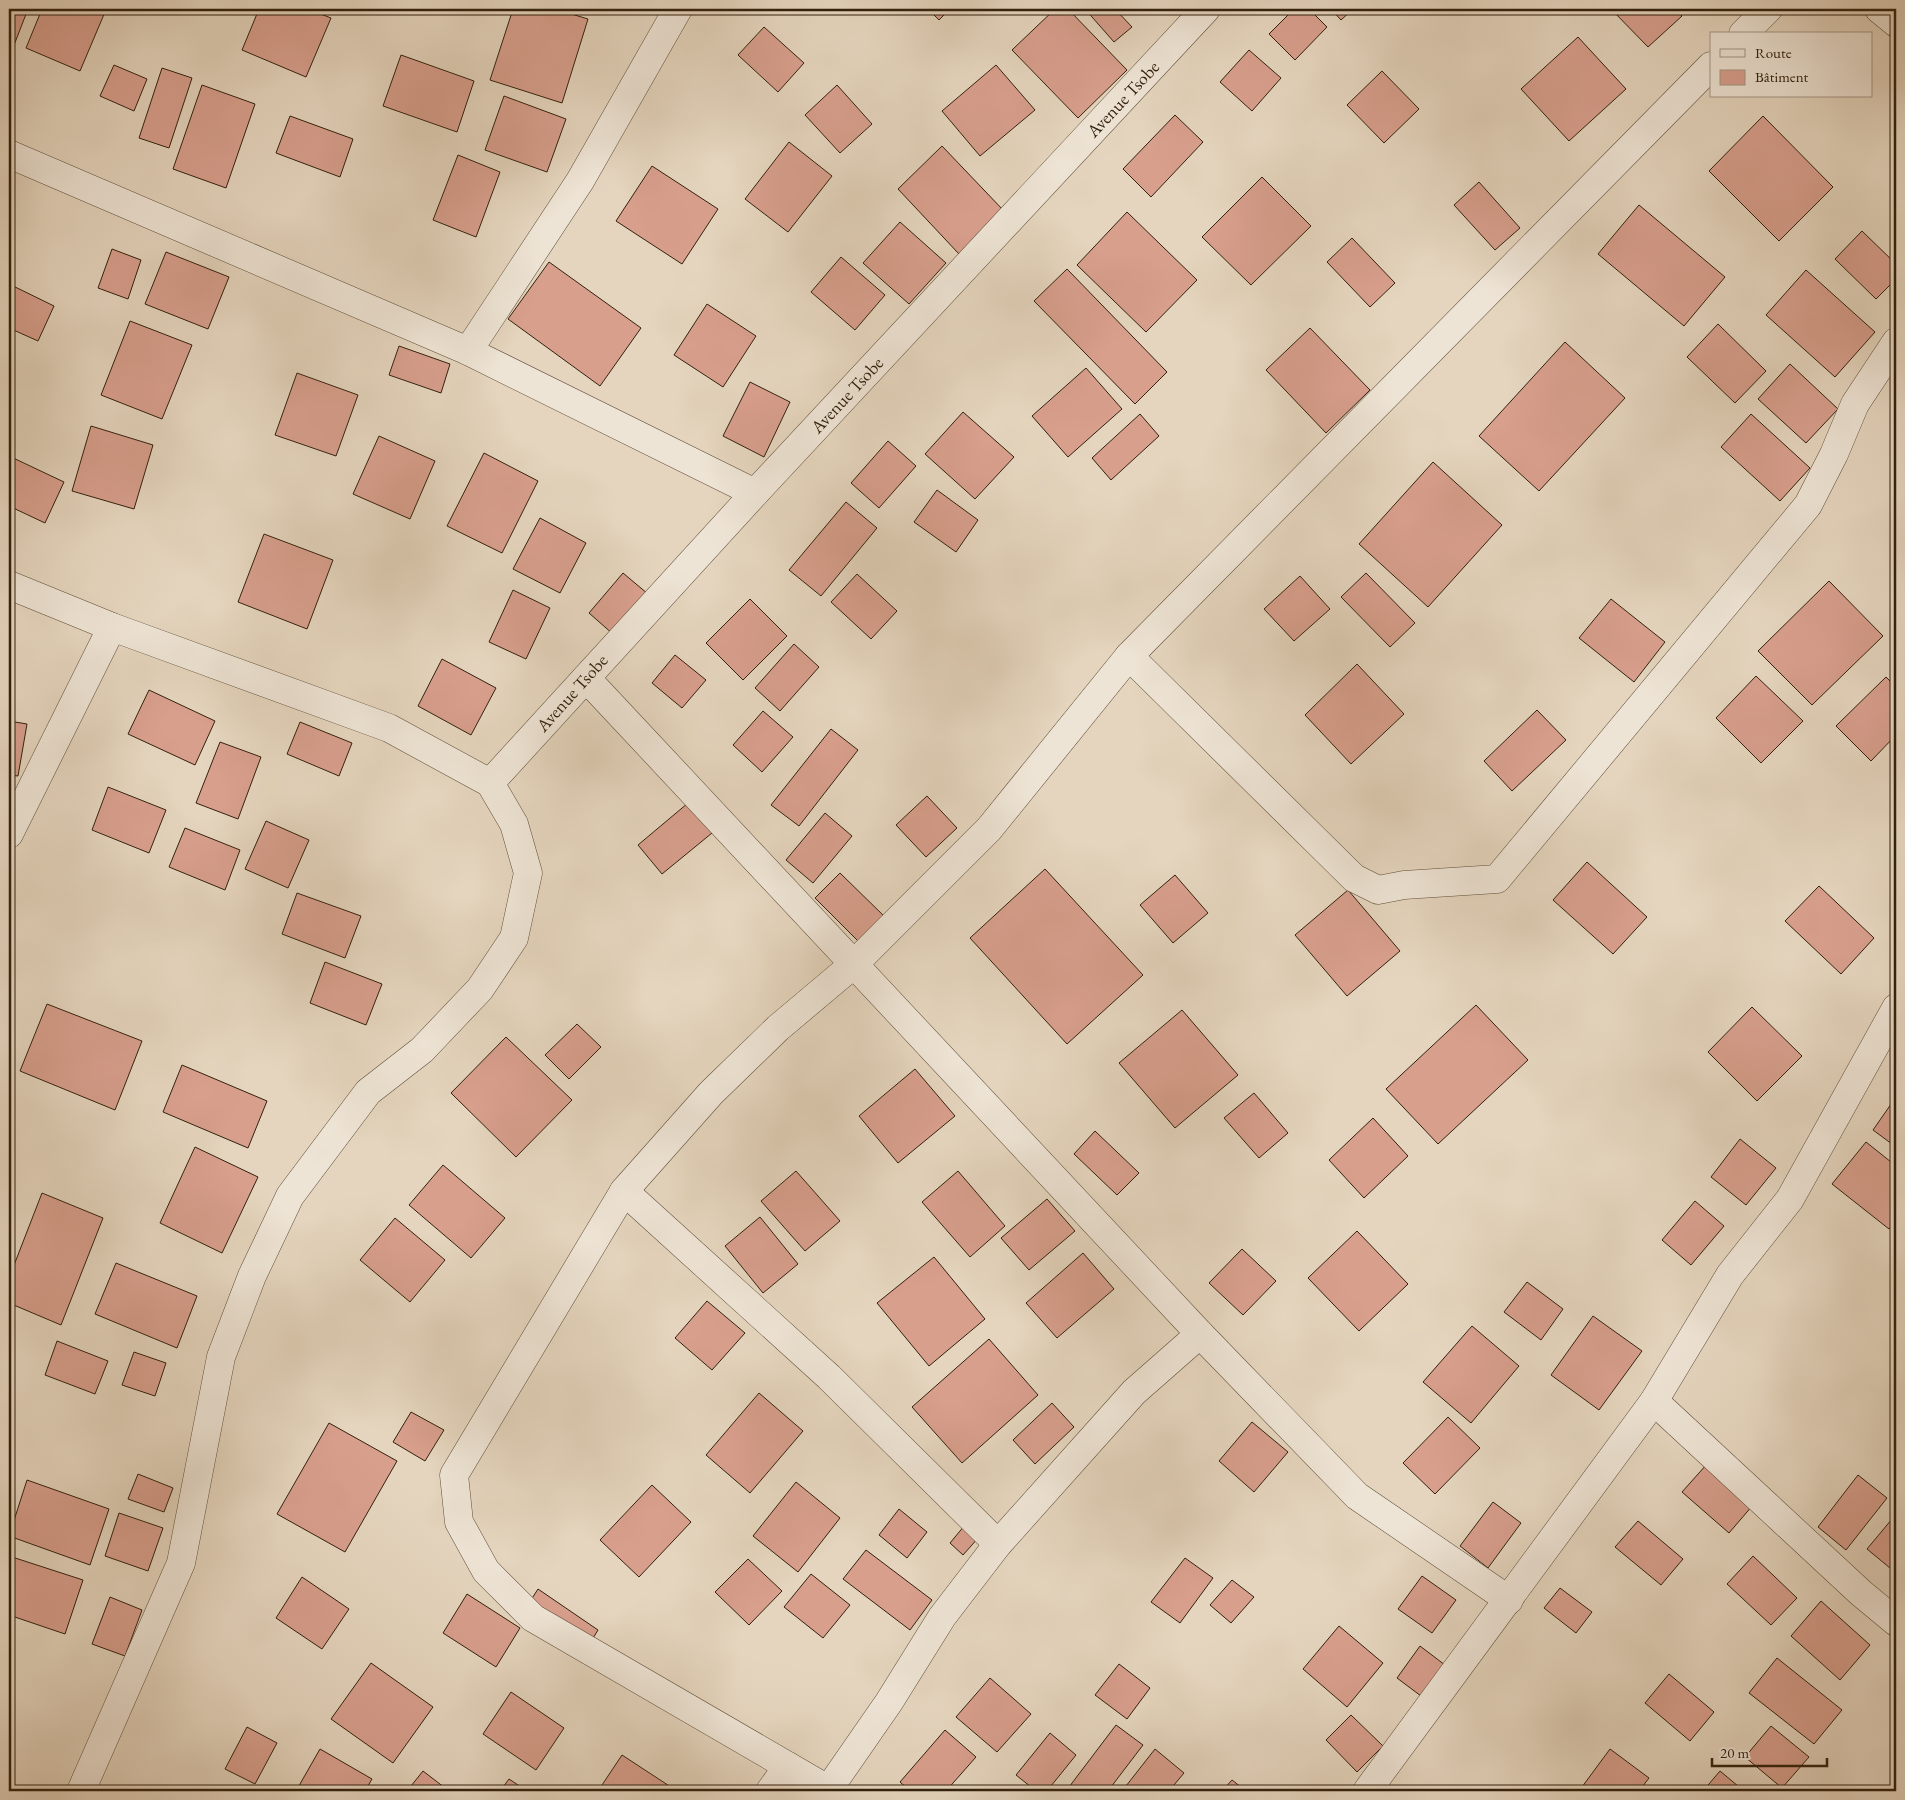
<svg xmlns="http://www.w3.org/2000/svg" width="1905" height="1800" viewBox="0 0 1905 1800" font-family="'EB Garamond',serif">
<rect width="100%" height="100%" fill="#e5d5be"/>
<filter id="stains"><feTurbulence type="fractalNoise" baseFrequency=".004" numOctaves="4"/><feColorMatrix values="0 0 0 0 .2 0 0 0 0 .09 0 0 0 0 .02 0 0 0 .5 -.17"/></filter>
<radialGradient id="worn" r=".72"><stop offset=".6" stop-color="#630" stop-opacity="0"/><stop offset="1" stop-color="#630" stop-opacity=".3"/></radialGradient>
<g fill="#d89f8d" stroke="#32210d">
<polygon points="9,9 28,9 9,58"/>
<polygon points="42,9 98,9 105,12 80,71 26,48"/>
<polygon points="259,9 308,9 331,18 306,77 242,50"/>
<polygon points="513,9 555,9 588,19 562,103 490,80"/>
<polygon points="928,9 950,9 939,20"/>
<polygon points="1055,9 1068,9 1127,70 1078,118 1012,50"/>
<polygon points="1085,9 1115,9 1132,27 1114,42"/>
<polygon points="1294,9 1309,9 1327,27 1295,60 1269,34"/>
<polygon points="1331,9 1353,9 1341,20"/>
<polygon points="1611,9 1675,9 1682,16 1648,47"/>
<polygon points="764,27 804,63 778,92 738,55"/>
<polygon points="1578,37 1626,89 1569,141 1521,89"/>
<polygon points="1249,50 1281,78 1252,111 1220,82"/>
<polygon points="401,55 474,81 457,132 383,106"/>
<polygon points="114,65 147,79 134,111 100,96"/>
<polygon points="996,65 1035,110 980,156 942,111"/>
<polygon points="162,68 192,78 169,148 139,138"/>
<polygon points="1382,71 1419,109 1384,143 1347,105"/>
<polygon points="202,85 255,104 226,188 173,169"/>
<polygon points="837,85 872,124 840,153 805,115"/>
<polygon points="504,96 566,119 547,172 485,150"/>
<polygon points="1175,115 1203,142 1151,197 1123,169"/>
<polygon points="290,116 353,139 340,177 276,153"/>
<polygon points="1763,116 1833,187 1779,241 1709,171"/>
<polygon points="789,142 832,176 788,232 745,199"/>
<polygon points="942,146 1004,211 959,254 898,189"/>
<polygon points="458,155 500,172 476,237 433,220"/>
<polygon points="652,166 718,209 682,264 616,221"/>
<polygon points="1262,177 1311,226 1251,285 1202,237"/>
<polygon points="1479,182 1520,228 1495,250 1454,205"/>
<polygon points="1639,205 1725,277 1684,326 1598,254"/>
<polygon points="1127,212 1197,280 1146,332 1077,265"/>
<polygon points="900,222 946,263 909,304 863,263"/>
<polygon points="1862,231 1896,264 1896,279 1876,299 1835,259"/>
<polygon points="1352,238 1395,283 1370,307 1327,262"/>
<polygon points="112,249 141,260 128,299 98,288"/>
<polygon points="166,252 229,277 208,329 145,304"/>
<polygon points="841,257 885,295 855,330 811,292"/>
<polygon points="549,262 641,328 600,386 508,319"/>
<polygon points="1067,269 1167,372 1135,404 1034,301"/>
<polygon points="1806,270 1875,332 1835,377 1766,315"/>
<polygon points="9,284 54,306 38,341 9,328"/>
<polygon points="707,304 756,336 723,387 674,355"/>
<polygon points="130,321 192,345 162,419 101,395"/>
<polygon points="1718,324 1766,371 1735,403 1687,357"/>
<polygon points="1310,328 1370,390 1326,433 1266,370"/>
<polygon points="1565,342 1625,398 1539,491 1479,436"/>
<polygon points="399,346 450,364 441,393 389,375"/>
<polygon points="1790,364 1838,409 1806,443 1758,399"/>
<polygon points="1086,368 1122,409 1068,457 1032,416"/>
<polygon points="297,373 358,395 336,456 275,435"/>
<polygon points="750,382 790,402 764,457 723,436"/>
<polygon points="963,412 1014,457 975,499 925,454"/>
<polygon points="1140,414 1159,436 1111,480 1092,458"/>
<polygon points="1751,414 1810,468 1780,501 1721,447"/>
<polygon points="91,426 153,445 134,509 72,491"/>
<polygon points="379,436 435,461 410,519 353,494"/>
<polygon points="888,441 916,466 879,508 851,483"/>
<polygon points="484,453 538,481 502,553 447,526"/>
<polygon points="9,456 64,482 45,523 9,506"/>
<polygon points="1433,462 1502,525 1428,607 1359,544"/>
<polygon points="937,490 978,520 956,552 914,522"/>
<polygon points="846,502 877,528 821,596 789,570"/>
<polygon points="540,518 586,543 560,593 513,569"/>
<polygon points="264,534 333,560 307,629 238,602"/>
<polygon points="623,573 648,594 614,635 589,613"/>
<polygon points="1366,573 1415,623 1390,647 1341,597"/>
<polygon points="857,574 897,611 871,639 831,602"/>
<polygon points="1300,576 1330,609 1294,641 1264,609"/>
<polygon points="1829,581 1883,636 1812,705 1758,651"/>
<polygon points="513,590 550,608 526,659 489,642"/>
<polygon points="750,599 787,636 743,680 706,643"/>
<polygon points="1611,599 1665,642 1634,682 1579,638"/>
<polygon points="794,644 819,667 780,711 755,688"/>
<polygon points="675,655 706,680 682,708 652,683"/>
<polygon points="442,659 496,688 471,735 418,706"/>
<polygon points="1357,664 1404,714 1351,764 1305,715"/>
<polygon points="1756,676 1803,721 1761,763 1716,718"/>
<polygon points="1886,677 1896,687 1896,735 1871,761 1836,726"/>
<polygon points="149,690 215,721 195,765 128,734"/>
<polygon points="1537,710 1566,740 1512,791 1484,761"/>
<polygon points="763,711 793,737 762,772 733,745"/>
<polygon points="9,721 27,724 18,776 9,775"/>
<polygon points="300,722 352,743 339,776 287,754"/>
<polygon points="831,729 858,750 799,826 771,805"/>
<polygon points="220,742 261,757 238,819 196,803"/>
<polygon points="108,787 166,810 149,853 92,830"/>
<polygon points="927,796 957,828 926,857 896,825"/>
<polygon points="688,803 712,833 662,874 638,845"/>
<polygon points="825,813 852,836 813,883 786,860"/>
<polygon points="266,821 309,840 288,888 245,869"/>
<polygon points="185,828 240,850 225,890 169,867"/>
<polygon points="1587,862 1647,917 1613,954 1553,900"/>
<polygon points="1045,869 1143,975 1067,1044 970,938"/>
<polygon points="840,873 885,917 860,943 815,898"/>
<polygon points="1175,875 1208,913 1173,943 1140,905"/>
<polygon points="1819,886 1874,938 1841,974 1785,921"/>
<polygon points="1348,890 1400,951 1347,996 1295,935"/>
<polygon points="297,893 361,916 345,958 282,934"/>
<polygon points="325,962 382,984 366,1025 310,1003"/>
<polygon points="47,1004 142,1041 115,1110 20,1071"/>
<polygon points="1476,1005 1528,1060 1438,1144 1386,1089"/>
<polygon points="1752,1007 1802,1056 1757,1101 1708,1052"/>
<polygon points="1182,1010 1238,1075 1175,1128 1119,1063"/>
<polygon points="577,1024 601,1047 569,1079 545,1055"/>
<polygon points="506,1037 572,1100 516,1157 451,1093"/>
<polygon points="182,1065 267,1101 248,1148 163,1112"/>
<polygon points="915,1069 955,1116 898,1163 859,1116"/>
<polygon points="1254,1093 1288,1133 1259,1158 1224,1118"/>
<polygon points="1896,1097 1896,1147 1873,1130"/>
<polygon points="1373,1118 1408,1156 1364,1198 1329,1160"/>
<polygon points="1095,1131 1139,1173 1117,1195 1074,1154"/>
<polygon points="1740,1139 1776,1168 1746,1205 1711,1177"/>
<polygon points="1866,1142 1896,1166 1896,1220 1889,1229 1832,1184"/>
<polygon points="195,1147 258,1177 222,1253 160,1223"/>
<polygon points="443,1165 505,1218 471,1258 409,1205"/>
<polygon points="796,1171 840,1221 805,1251 761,1201"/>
<polygon points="958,1171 1005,1226 970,1257 922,1202"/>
<polygon points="42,1193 103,1218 61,1325 9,1303 9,1278"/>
<polygon points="1047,1199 1075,1231 1029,1270 1001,1238"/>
<polygon points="1695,1201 1724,1226 1691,1265 1662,1240"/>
<polygon points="760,1217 798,1264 763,1293 725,1246"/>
<polygon points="395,1218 445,1260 410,1302 360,1260"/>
<polygon points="1357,1231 1408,1284 1359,1331 1308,1278"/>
<polygon points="1242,1249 1276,1281 1243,1315 1209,1283"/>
<polygon points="1083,1253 1114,1289 1057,1338 1026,1303"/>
<polygon points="934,1257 985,1319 929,1366 877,1303"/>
<polygon points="116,1263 197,1296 177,1348 95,1314"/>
<polygon points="1527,1282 1563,1309 1541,1340 1504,1312"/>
<polygon points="707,1301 745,1333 712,1370 675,1338"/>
<polygon points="1593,1316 1642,1351 1599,1410 1551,1375"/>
<polygon points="1472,1326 1519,1366 1471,1423 1423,1382"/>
<polygon points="989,1339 1038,1395 962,1463 912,1407"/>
<polygon points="57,1341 108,1361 95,1394 45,1375"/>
<polygon points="134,1352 166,1363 155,1396 122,1385"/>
<polygon points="759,1393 803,1431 750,1493 706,1455"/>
<polygon points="1052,1403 1074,1427 1035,1464 1013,1440"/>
<polygon points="411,1412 444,1430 425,1461 393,1442"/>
<polygon points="1448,1417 1480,1448 1435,1494 1403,1463"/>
<polygon points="1252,1422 1288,1452 1254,1492 1219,1461"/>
<polygon points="329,1423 397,1461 345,1552 277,1514"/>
<polygon points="1707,1464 1753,1505 1729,1533 1682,1492"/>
<polygon points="138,1474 173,1488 164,1512 128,1499"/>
<polygon points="1858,1475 1887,1498 1846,1550 1818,1527"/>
<polygon points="27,1480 109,1509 90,1565 9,1536"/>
<polygon points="796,1482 840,1518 798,1572 753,1536"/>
<polygon points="652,1485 691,1522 639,1577 600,1540"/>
<polygon points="1493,1502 1521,1523 1488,1568 1460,1546"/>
<polygon points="899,1509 927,1532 907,1558 879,1535"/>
<polygon points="119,1513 163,1528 148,1571 105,1556"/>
<polygon points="1892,1519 1896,1522 1896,1573 1867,1549"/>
<polygon points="1638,1521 1683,1559 1661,1585 1615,1547"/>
<polygon points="965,1525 979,1537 963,1555 950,1543"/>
<polygon points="866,1550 932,1600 910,1630 843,1579"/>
<polygon points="9,1556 83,1580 65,1634 9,1615"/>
<polygon points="1753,1556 1797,1598 1771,1625 1727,1584"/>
<polygon points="1185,1558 1213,1578 1180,1623 1151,1602"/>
<polygon points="748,1559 782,1591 749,1625 715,1592"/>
<polygon points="811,1574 850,1605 823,1638 784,1607"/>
<polygon points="1422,1576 1456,1600 1432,1633 1398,1609"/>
<polygon points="302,1577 349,1609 322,1649 276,1618"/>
<polygon points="1232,1580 1254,1597 1231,1623 1210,1605"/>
<polygon points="1560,1588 1592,1612 1576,1633 1544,1608"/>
<polygon points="538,1589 598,1630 590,1643 529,1603"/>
<polygon points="467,1594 520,1628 496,1667 443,1633"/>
<polygon points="110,1597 142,1610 125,1656 92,1644"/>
<polygon points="1821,1601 1870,1645 1840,1680 1791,1636"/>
<polygon points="1339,1626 1383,1663 1347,1707 1303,1669"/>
<polygon points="1420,1646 1445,1665 1421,1696 1397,1678"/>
<polygon points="1777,1658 1842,1710 1814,1744 1749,1693"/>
<polygon points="371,1663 433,1707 393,1763 331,1719"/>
<polygon points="1119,1664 1150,1688 1127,1719 1095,1695"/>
<polygon points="1669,1674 1714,1712 1690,1741 1645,1703"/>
<polygon points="990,1678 1031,1714 997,1752 956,1717"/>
<polygon points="511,1692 564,1728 536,1770 483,1734"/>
<polygon points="1351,1715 1383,1746 1357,1772 1326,1740"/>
<polygon points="1116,1725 1143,1745 1108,1791 1066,1791"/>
<polygon points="1771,1726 1809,1757 1782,1788 1745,1757"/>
<polygon points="247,1727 277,1743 255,1784 225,1769"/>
<polygon points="945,1730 976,1757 946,1791 910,1791 900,1782"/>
<polygon points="1050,1733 1076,1755 1047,1791 1036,1791 1016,1775"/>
<polygon points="320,1749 372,1779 365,1791 296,1791"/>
<polygon points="1155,1749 1184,1773 1169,1791 1132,1791 1126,1786"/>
<polygon points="1610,1749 1649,1778 1639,1791 1579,1791"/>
<polygon points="622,1755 677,1791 598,1791"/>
<polygon points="423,1771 449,1791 407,1791"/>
<polygon points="1720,1771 1744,1791 1703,1791"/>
<polygon points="509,1779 527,1791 500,1791"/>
<polygon points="1232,1780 1246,1791 1222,1791"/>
</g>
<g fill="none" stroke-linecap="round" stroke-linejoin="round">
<defs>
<g id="minor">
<polyline points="1879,9 1896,23"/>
<polyline points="1743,34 1768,9"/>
<polyline points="9,154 468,351 755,493"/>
<polyline points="468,351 580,181 678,9"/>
<polyline points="9,585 112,627 389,728 490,783 514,824 528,873 514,938 480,989 422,1050 368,1092 290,1196 252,1276 221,1357 181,1563 81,1791"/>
<polyline points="1129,656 1354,878 1378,890 1404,885 1497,879 1808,505 1834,454 1855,404 1896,342"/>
<polyline points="586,678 1200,1334 1357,1496 1509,1600"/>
<polyline points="490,783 755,493 1206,9"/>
<polyline points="9,834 112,627"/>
<polyline points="624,1191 829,1377 998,1544"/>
<polyline points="1654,1401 1861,1593 1896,1622"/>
<polyline points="828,1790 889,1702 942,1617 998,1544 1134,1392 1200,1334"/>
<polyline points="770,1791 788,1766"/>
<polyline points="831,1791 533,1618 486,1571 459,1522 454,1475 624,1191 711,1093 778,1028 854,964 989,829 1129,656 1711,66"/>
<polyline points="1367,1791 1654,1401 1730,1275 1790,1199 1896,1008"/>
</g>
</defs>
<use href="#minor" stroke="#5f4e39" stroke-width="29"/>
<use href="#minor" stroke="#eee4d5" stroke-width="28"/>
</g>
<g text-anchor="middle" stroke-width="4" stroke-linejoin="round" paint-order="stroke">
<g font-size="18" fill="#32210d" stroke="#eee4d5">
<text transform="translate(1123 99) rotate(-47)" y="6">Avenue Tsobe</text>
<text transform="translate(847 395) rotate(-47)" y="6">Avenue Tsobe</text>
<text transform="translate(572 693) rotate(-48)" y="6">Avenue Tsobe</text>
</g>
</g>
<rect width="1905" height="1800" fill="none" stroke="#e5d5be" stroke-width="30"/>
<rect x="10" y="10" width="1885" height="1780" fill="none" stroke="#32210d" stroke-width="2.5"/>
<rect x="15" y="15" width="1875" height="1770" fill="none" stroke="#32210d"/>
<rect x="1710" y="32" width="162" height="65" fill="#eee4d5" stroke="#a39685"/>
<rect x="1720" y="49" width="25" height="8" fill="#eee4d5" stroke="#a39685"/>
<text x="1755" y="58" font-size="15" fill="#32210d">Route</text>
<rect x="1720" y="70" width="25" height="15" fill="#d89f8d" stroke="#a39685"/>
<text x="1755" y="82" font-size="15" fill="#32210d">Bâtiment</text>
<path d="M1712 1758v8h115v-8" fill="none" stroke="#32210d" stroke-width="2.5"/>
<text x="1720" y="1758" font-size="15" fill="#32210d" stroke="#eee4d5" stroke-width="4" paint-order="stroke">20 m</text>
<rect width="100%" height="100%" filter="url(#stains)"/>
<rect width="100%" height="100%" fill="url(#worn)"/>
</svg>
